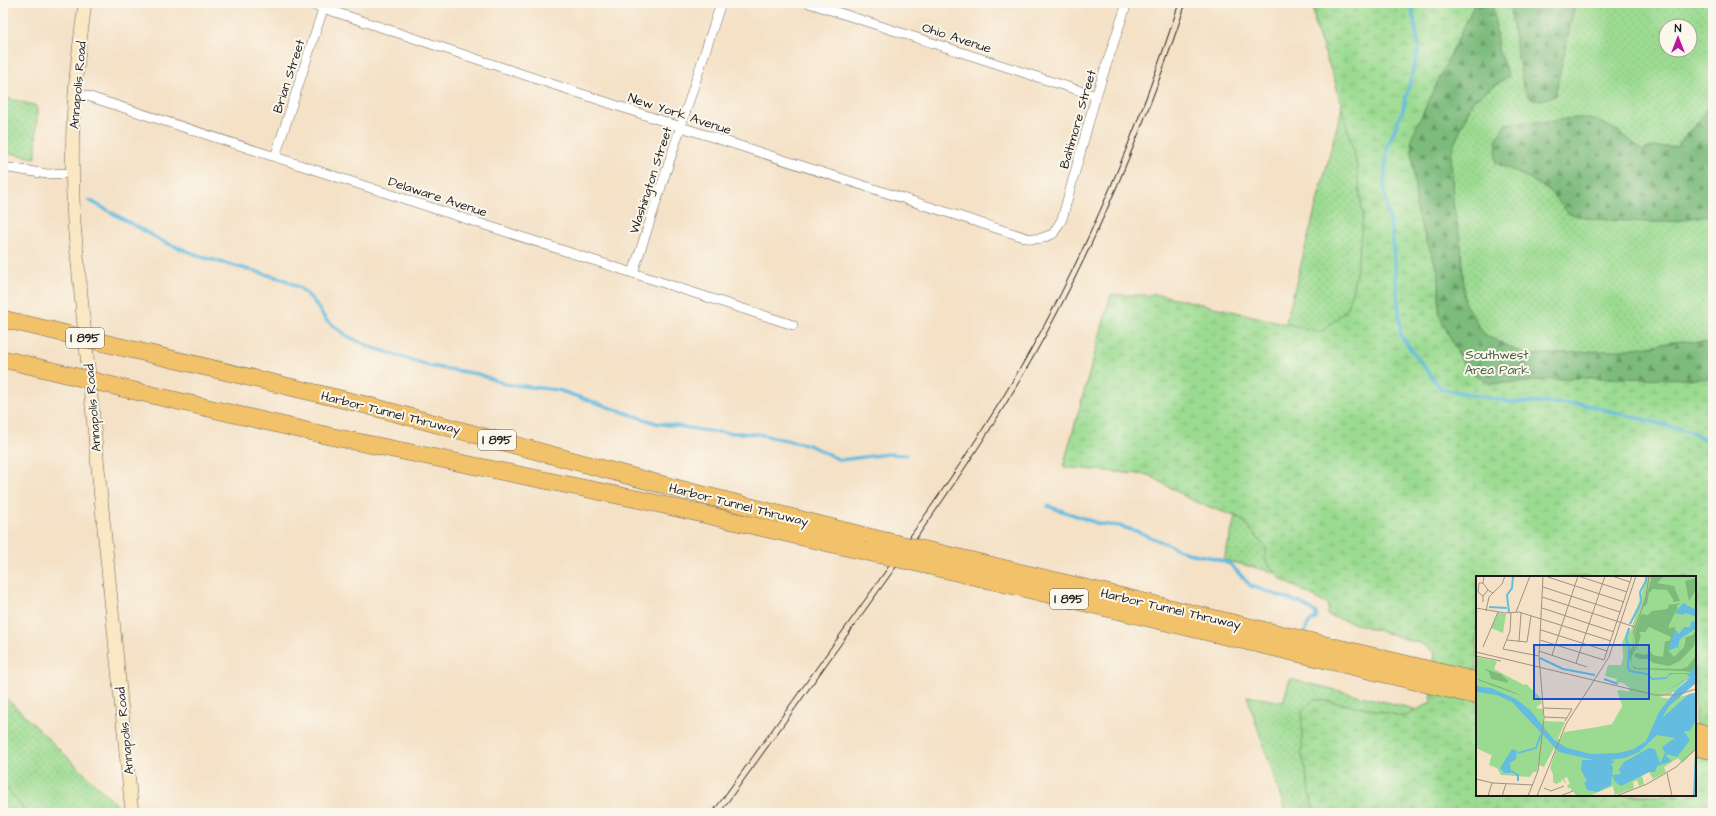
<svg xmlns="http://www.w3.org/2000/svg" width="1716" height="816" viewBox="0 0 1716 816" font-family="'Architects Daughter',sans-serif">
<defs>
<pattern id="green-dots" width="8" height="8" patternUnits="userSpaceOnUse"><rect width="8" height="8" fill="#9bdb91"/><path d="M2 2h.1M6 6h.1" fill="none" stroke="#85bb7c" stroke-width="1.8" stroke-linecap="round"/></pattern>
<pattern id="forest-firs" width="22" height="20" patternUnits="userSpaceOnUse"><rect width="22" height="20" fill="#7cbb7b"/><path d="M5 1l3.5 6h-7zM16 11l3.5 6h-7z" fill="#659764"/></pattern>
<pattern id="wetland-marsh" width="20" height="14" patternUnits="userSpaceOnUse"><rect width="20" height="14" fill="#9bdb91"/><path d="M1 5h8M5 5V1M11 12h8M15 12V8" fill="none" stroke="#85bb7c"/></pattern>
</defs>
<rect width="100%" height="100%" fill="#fbf7ec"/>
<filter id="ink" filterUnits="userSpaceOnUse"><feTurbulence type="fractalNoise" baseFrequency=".025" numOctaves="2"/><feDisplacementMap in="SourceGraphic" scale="8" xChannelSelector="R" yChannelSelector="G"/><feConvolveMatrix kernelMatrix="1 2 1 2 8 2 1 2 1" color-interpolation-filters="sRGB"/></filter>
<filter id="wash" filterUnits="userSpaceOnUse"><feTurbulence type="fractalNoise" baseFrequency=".012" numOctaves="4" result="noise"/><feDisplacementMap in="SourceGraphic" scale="16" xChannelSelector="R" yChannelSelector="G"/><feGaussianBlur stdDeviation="0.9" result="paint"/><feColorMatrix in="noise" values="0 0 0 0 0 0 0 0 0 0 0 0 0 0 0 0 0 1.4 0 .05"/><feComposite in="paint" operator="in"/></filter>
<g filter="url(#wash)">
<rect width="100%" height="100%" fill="#f4e1c6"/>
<g fill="url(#green-dots)" stroke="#5c7c56" fill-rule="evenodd">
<path d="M1369,3h344v649l-18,-75h-218l-143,10 -110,-27zM1666,26h24v24h-24z"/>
<polygon points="3,97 37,106 36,158 3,152"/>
<polygon points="1290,679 1477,724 1477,795 1695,795 1713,813 1286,813 1247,696 1283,702"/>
<polygon points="3,695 118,806 118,813 3,813"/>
</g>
<g fill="url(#forest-firs)" stroke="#4c6c4c">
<polygon points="1475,3 1493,3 1498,50 1509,76 1473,100 1451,152 1453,203 1461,243 1465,304 1485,335 1526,355 1621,350 1681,341 1713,343 1713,379 1575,378 1490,384 1464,366 1439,315 1439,274 1417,215 1411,138"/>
<polygon points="1509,3 1575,3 1555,96 1540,100 1530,98 1523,87"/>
<path d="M1713,99v125l-5,-9 -38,7h-24l-52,-3 -25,-5 -19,-22 -19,-13 -35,-16 1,-25 9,-14c16,-3 31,-2 47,-3 8,-1 16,-3 24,-3 26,0 46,16 65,32l12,-3h22l24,-28z"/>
</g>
<g fill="url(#wetland-marsh)" stroke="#5c7c56" fill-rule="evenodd">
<path d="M1313,3h162l-64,135 6,77 22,59v41l25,51 26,18 85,-6 138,1v434h-399l-12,-58v-45l13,-11 53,9 36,9 27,-15 4,-50 -13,-8 -95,-29 1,-10 -47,-26 -16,-19 1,-12 -24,-29 -51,-19 -42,-25 -86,-8 48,-172h51l160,37 26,-24 8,-34 7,-56 -7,-57 -20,-76 -21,-60zM1477,577h218v218h-218z"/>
<polygon points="3,783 26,813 3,813"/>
</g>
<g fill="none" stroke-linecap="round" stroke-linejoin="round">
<g stroke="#64bce1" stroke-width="3.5">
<polyline points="1411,3 1419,48 1403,109 1387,148 1384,189 1392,233 1401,336 1441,389 1511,402 1582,404 1692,432 1713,445"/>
<polyline points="89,200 164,242 202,257 283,279 300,288 312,299 326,320 347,336 371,347 429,366 478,374 505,384 558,390 656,423 715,432 758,434 809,445 840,460 888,454 906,455"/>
<path d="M1048,506l52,18 19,2 20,6 48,21 27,5 16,6 21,22 49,17 16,10v5c-7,4 -12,9 -11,18"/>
</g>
</g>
</g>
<g filter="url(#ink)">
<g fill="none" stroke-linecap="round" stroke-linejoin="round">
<defs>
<g id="street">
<polyline points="308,3 681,127 1027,238 1039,239 1053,234 1062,219 1096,96 1127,3"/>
<polyline points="809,3 1096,96"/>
<polyline points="75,92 793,325"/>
<polyline points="275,157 325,3"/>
<polyline points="3,167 47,174 72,173"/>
<polyline points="633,273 721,3"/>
</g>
<path id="secondary" d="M85,3c-4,30 -8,59 -10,89 -4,44 -3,88 -1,132l58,589"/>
<g id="highway">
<polyline points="3,319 50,330"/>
<polyline points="121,347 362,404 656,483 873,538"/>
<polyline points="3,359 53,371"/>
<polyline points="122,388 329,436 646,501 863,551"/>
<polyline points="939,553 1477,681"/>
<polyline points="930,566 1477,696"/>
<polyline points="1695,732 1713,736"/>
<polyline points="1695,747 1713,751"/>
</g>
</defs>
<use href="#street" stroke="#686158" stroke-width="10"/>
<use href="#secondary" stroke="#686158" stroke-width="14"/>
<use href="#highway" stroke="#686158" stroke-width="18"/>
<use href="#street" stroke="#fff" stroke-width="9"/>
<use href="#secondary" stroke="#fae7c3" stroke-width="13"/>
<use href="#highway" stroke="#f2c26a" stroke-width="17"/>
<g stroke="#1c1c1c" stroke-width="1">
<path d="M712,813c54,-74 107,-149 160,-223 59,-83 119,-167 168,-257 57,-105 102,-216 139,-330"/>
<path d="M720,813c51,-70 101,-141 151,-211 46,-64 92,-128 133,-195 78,-127 135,-263 182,-404"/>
</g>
<defs>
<g id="highway-bridge">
<polyline points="50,330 121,347"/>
<polyline points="53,371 122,388"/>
<polyline points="873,538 939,553"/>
<polyline points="863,551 930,566"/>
</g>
</defs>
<use href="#highway-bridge" stroke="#686158" stroke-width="18" stroke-linecap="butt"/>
<use href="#highway-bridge" stroke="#f2c26a" stroke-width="17"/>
</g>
</g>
<g text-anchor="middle" stroke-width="4" stroke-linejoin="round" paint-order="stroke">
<g fill="#fbf7ec" stroke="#5f5e5a" stroke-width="1">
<rect x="66" y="328" width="38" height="20" rx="3"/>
<rect x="478" y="430" width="38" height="20" rx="3"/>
<rect x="1050" y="589" width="38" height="20" rx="3"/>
</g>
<g font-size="12" font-weight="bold" fill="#1c1c1c">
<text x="85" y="342">I 895</text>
<text x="497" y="444">I 895</text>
<text x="1069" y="603">I 895</text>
</g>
<g font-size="13" fill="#1c1c1c" stroke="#fbf7ec">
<text transform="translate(957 37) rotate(18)" y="5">Ohio Avenue</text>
<text transform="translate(288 76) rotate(-72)" y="5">Brian Street</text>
<text transform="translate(77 85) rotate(-85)" y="5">Annapolis Road</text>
<text transform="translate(680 113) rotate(18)" y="5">New York Avenue</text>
<text transform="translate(1077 119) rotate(-74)" y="5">Baltimore Street</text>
<text transform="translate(650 180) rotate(-72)" y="5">Washington Street</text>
<text transform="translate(438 196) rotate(18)" y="5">Delaware Avenue</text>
<text transform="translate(92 408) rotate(-95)" y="5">Annapolis Road</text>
<text transform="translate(391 412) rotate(14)" y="5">Harbor Tunnel Thruway</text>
<text transform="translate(739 504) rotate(14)" y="5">Harbor Tunnel Thruway</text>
<text transform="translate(1171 608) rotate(13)" y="5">Harbor Tunnel Thruway</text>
<text transform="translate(124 731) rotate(-96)" y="5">Annapolis Road</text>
</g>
<g font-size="13" fill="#485f45" stroke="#fbf7ec">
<text x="1497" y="359">Southwest<tspan x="1497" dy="15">Area Park</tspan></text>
</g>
</g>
<g transform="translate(1476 576)">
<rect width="220" height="220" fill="#f4e1c6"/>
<path d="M171,0h49v94l-22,22 -58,-10zM22,37l8,1 -3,19 -12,-5zM0,81l21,4 -3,8 30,16 2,-1 14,13 2,6 -7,5 8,1v12l22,1 -8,19 2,2 5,-11 48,-7 11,-17 -6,-17 3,-1 50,9 26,-6v56l-14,14 -4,-5 -14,9 2,5 -13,7 -4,-7 -7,4 2,8 -5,2 -2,-6 -4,2 1,6 -19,7 -2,-9 -24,10h-12l-7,-8h-2l-1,-3 3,-1 -3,-7 -3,1 2,6 -4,-5 -1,3 -5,2 -3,-2v-12l6,-18 -5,-4 -10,19 -6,-2 -1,7h-4l-3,5 -29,-2 -4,-7 -8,-3 4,-9 -17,-8z" fill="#9bdb91"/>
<path d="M176,0h12l-7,7 17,3 6,15 -7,1v-3l-6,-9 -14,-1 -4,4 -2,11 -4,3zM220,2v12l-7,11 -4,-20zM205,27l-5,3 2,1 -10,21 7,-1 -1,13 -6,10 6,7 10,-10 2,-10 10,-6 -2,15 -14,15 -11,5 -16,-3 -5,-4h-9l-5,-3 2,-3 10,2 4,-4 3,4 10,2 2,-16h4l2,-4 -22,-10 -4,5h-6l2,3 -5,16 -2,-16 7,-21 7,1 4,-4 15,-2 2,-3 -1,-1zM156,58l3,16 -4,8 1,7 4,3 45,1 6,-2 9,-11v9l-5,7 -57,-2 -6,-16 5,-9zM9,93l16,5 7,7 -1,2 -16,-4zM0,102l25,8 23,11 -44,-16z" fill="#7cbb7b"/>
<path d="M199,37h13l8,4v4l-5,1 -1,4 -5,1 -6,7 -4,-7 -6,-2zM153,51l3,7 1,11 -5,9 4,15 49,2 10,1h-16l-6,2 -2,4 5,-4h14l4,3 -29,17 15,-7 -5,7 -10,2 -1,3 5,2 -3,5 -9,4 -1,8 4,1 -4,11 -6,8 -12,7 -25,5 4,3 -22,1 -24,-6 -13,-8 -7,-11 3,3 10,-1 -3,7 4,3 23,4 8,-10 -8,-5 28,-6 11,-19 -2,-13 7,1 2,-5 -13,-9 -12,-3 3,-11h16l-2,-22zM220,52l-3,7 -7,2 -6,12 -2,-3 2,-7zM0,90l13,6 2,7 16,4 6,5h10l9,7 6,8 -2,6 -4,3 -16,-13 -18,-10 -22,-3v-6l48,17 5,7 5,1 -11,-10 -47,-17zM0,116l28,5 31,27 6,11 -4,36 -10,-4 -6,5h-5l-4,-8 6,-9 -6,-5 -11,18 -11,-7 2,-7 -13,-9 7,2 21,-7 -3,-2 -7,2 -1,-8 -2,8 -17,2 3,-10 -4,-3zM80,174l25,10h-2v6l-13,5 -10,9 -6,-12z" fill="#9bdb91"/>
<path d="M207,27l13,7v7l-10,-4 -3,2 -8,-2zM220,45l-1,8 -15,10 -2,7 2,3 -3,-2 -9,4 7,-22 4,5 5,-7h6l1,-5zM220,89v18l-27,23 -7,12 27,-24 7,-1v27l-6,11h-6l6,9 -13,17 -10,-3 -1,2 6,5 -15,5 -2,6h-6l-28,14 -6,-4 -3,-7 9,-1 -2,-5 5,-7 25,-14 6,1 5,14 5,-10 -3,-6 13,-9 -18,-3 -18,17 -14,6 -16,2 6,1 -4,4 2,2 -2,18 -14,7 -10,-2 -3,-8 3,-1 -6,-11 1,-10h11l-34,-8 -47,-50 -15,-7 -21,-3v-6l15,2 25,11 14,11 24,30 13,8 24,6 27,-1 16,-4 12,-8 13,-29 17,-22 14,-12 -30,16 30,-17 -4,-3h-14l-6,4 4,-5h20zM36,173l5,2 -1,8 -6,4 1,10h-7l-4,-5z" fill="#64bce1"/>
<path fill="none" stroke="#64bce1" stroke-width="2" d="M13,31l18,1M33,36l-2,-17 5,-7 1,-12M154,48l11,-22 -1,-10 6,-11v-5M153,52l-3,10 3,10 -1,19 2,4 17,3 5,5 15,-1M64,82l23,11 32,6M128,103l14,5M42,177l18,-5 5,-14M35,195l7,4v6M218,220l2,-42"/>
<path fill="none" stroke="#9e9282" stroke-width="1" d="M8,0l-1,7 5,7M69,0l79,26M102,0l49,16M136,0l18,6M7,7h-4l-1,9 5,4M67,11l77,25M66,21l93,30M7,26v-6l5,-6 5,3M0,32l29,5 14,-1 92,29M66,32l72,24M10,35l3,-14 13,-13 3,-8M40,36l14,-36M35,37l-1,18 -7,18 36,7M65,54l66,21M157,58l13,-37 3,-21M31,64l20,2 4,-26M64,64l64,20 28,-84M43,66l2,-29M7,71l15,-35M63,75l48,16M0,76l179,43h21l20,-6M76,79l26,-79M0,80l25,5M100,87l29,-87M68,132l28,1 -7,12M68,141l23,1M191,197l5,23M0,203l17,4 40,2M68,212l7,3 13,-5M12,220l4,-13M26,220l4,-12M52,220l10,-25 6,-53 -5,-62 4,-80M61,220l29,-72 43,-67 27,-81M84,220l13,-5M140,220l31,-12 29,-17 20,-18"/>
<path fill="#1d4ed8" fill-opacity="0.15" stroke="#1d4ed8" stroke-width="2" d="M58,69h115v54h-115z"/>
<rect width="220" height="220" fill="none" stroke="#1c1c1c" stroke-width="2"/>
</g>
<rect width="1716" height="816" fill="none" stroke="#fbf7ec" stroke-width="16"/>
<g transform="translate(1678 38)"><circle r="19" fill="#fbf7ec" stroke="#a29f99"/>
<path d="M0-3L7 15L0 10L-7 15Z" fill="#b5179e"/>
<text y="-6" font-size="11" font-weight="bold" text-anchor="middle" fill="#1c1c1c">N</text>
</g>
</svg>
